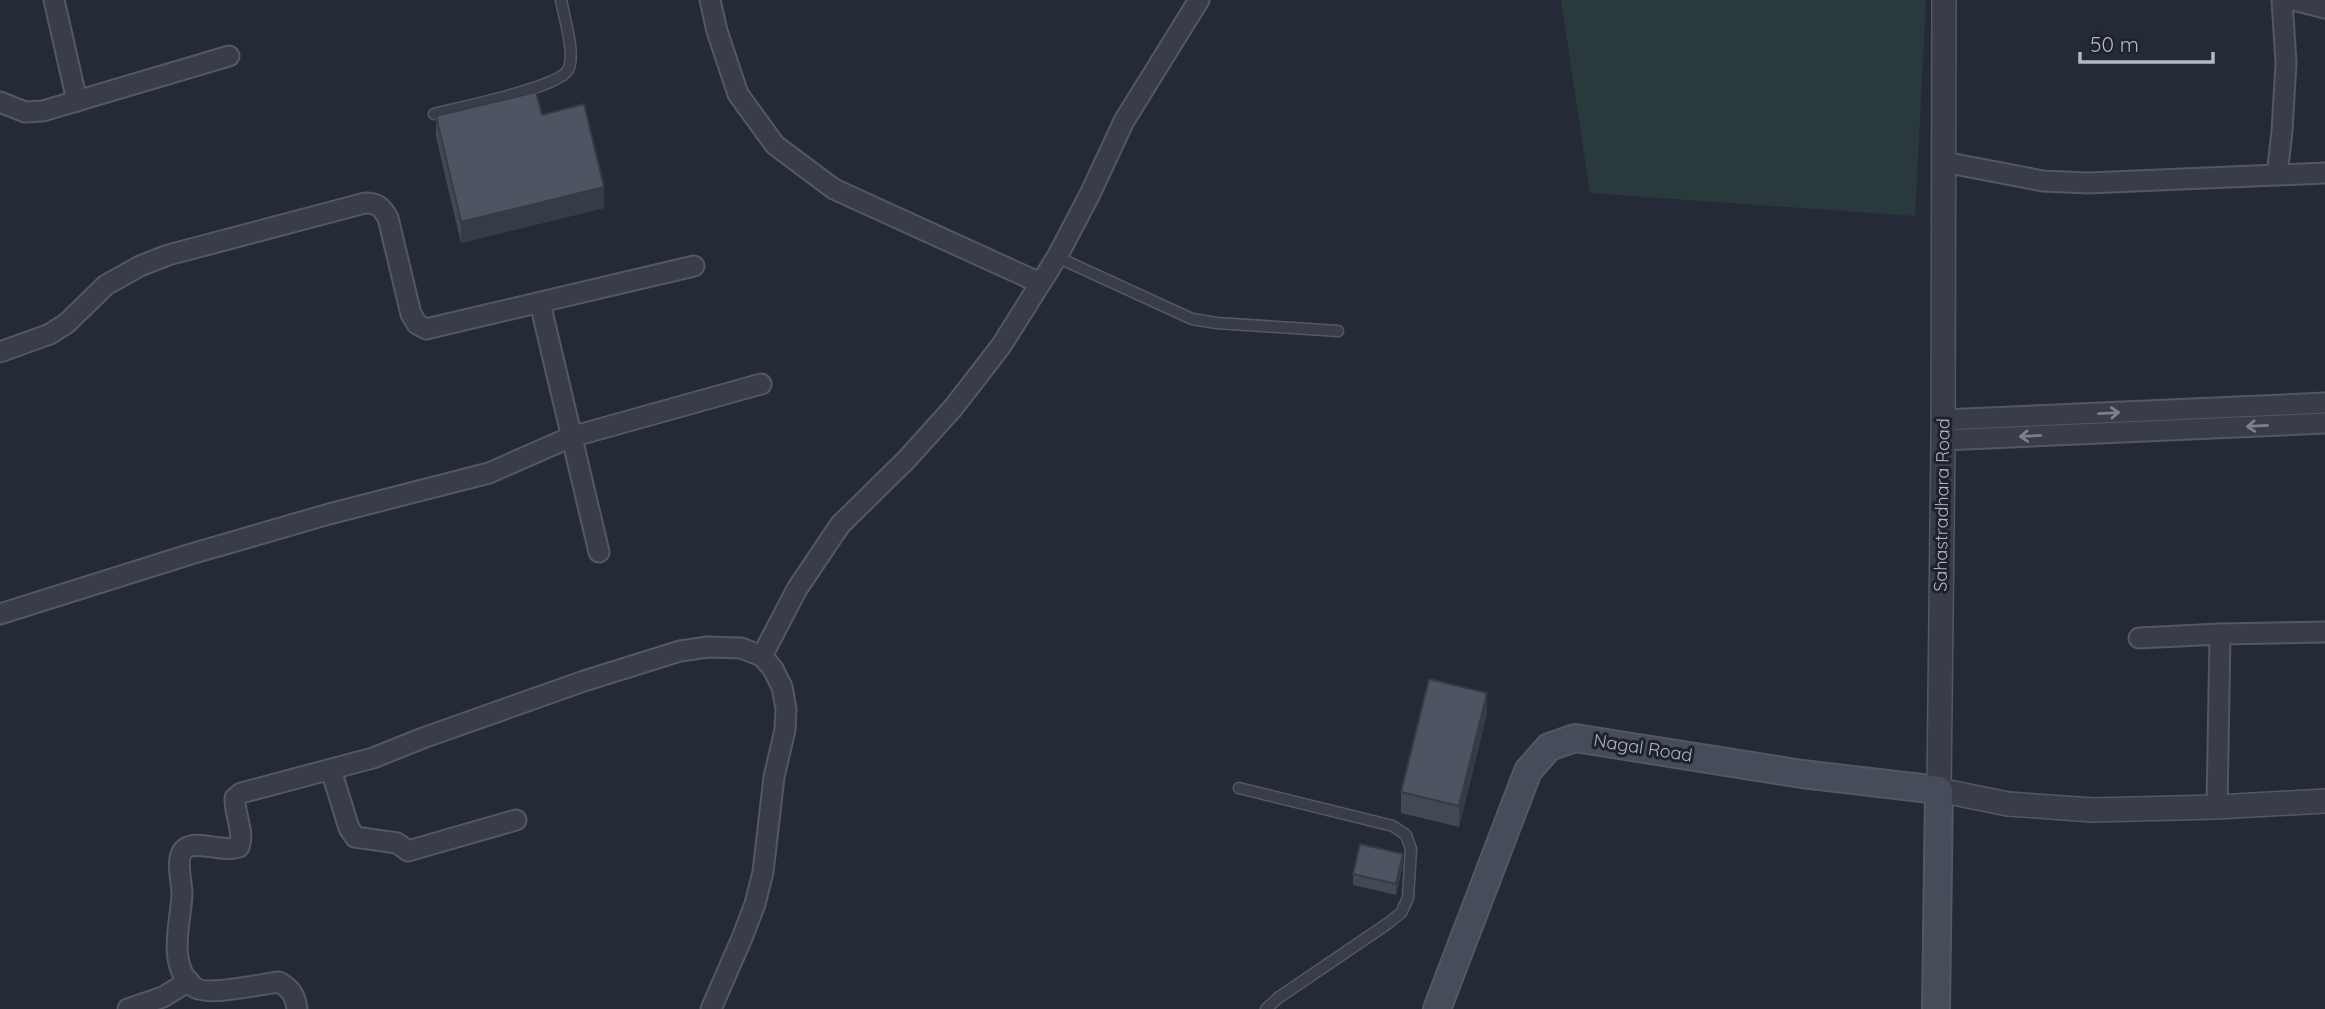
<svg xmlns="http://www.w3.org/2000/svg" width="2325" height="1009" viewBox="0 0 2325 1009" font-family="Quicksand,sans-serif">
<rect width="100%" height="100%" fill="#242b37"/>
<polygon fill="#2a3a3c" points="1561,0 1926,0 1915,216 1590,193"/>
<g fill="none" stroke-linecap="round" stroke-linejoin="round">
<defs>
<g id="service">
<path d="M434,114c23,-6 124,-26 134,-44 8,-15 -4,-53 -7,-70"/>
<polyline points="1057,257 1192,319 1217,323 1338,331"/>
<polyline points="1239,788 1393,826 1406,835 1411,849 1408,898 1401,913 1387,924 1278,998 1266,1009"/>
</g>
<g id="minor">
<polyline points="54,0 77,101"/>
<polyline points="710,0 717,31 738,94 775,145 834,189 1040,283"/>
<polyline points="2294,0 2325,8"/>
<polyline points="0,102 25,112 43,111 229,56"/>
<polyline points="1944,162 2043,181 2088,183 2325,173"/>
<polyline points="2277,175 2282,131 2286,63 2282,0"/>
<polyline points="540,303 599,552"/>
<path d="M0,352l50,-18 17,-11 39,-38 34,-19 28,-11 197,-52c12,0 17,4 23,15l23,96 6,10 9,5 268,-63"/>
<polyline points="1943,420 2325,403"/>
<polyline points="1943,440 2325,423"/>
<polyline points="0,614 191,554 329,514 489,473 571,437 761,384"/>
<polyline points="2220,634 2325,632"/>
<polyline points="2139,638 2220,634 2217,807"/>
<polyline points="762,656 797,589 840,525 907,459 953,408 1001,346 1057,257 1090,194 1124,121 1199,0"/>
<polyline points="331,770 349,828 355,837 397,843 408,851 516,820"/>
<polyline points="128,1009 163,997 189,981"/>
<path d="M297,1009c-2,-14 -6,-20 -18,-27 -18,2 -72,15 -85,5 -28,-21 -13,-65 -12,-93 0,-12 -8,-39 4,-46 12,-8 37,5 53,-1 6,-15 -5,-33 -4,-49l6,-5 132,-35 50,-20 161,-57 96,-30 28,-4 33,1 21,8 11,13 9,18 4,22 -1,21 -11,47 -11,95 -8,32 -13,34 -31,71"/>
</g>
<polyline id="tertiary" points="1944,0 1943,440 1939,790 2008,804 2093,810 2217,807 2325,801"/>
<polyline id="secondary" points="1437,1009 1528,771 1549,747 1575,738 1802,774 1939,790 1936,1009"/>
</defs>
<use href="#service" stroke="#535862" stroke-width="13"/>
<use href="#minor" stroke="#535862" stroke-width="23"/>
<use href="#tertiary" stroke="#535862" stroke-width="26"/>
<use href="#secondary" stroke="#535862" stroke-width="30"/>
<use href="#service" stroke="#383d47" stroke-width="10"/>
<use href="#minor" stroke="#383d47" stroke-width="19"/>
<use href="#tertiary" stroke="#383d47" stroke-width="23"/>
<use href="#secondary" stroke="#464c5a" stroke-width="26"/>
</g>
<g fill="#424954">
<polygon points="542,115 604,208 461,243 436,137 436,116"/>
<polygon points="1487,714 1459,827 1401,813 1401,792"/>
<polygon points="1403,865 1396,895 1353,885 1353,874"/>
</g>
<g fill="#363c45">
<polygon points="604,187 604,208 461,243 461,222"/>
<polygon points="1487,693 1487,714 1459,827 1459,806"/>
<polygon points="1403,854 1403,865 1396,895 1396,884"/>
</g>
<g fill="#4d5562" stroke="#363c45" stroke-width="2">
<polygon points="536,92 542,115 584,104 604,187 461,222 436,116"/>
<polygon points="1429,679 1487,693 1459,806 1401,792"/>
<polygon points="1360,844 1403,854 1396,884 1353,874"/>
</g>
<defs><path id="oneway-shaft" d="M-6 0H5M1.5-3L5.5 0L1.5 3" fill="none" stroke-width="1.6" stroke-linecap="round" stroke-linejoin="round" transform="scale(1.75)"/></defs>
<g stroke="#7c818b">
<use href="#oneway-shaft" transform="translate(2109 413) rotate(-3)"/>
<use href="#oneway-shaft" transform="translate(2257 426) rotate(177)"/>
<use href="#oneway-shaft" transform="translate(2030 436) rotate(177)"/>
</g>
<g text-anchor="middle" stroke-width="6" stroke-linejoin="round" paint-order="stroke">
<g font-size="18" fill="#b3b8c3" stroke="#1d222c">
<text transform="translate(1942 505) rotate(-89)" y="6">Sahastradhara Road</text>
<text transform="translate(1643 748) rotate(9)" y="6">Nagal Road</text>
</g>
</g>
<path d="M2080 52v10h133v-10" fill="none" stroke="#b3b8c3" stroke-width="3.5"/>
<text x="2090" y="52" font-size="21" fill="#b3b8c3" stroke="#1d222c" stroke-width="5" paint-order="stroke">50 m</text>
</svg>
